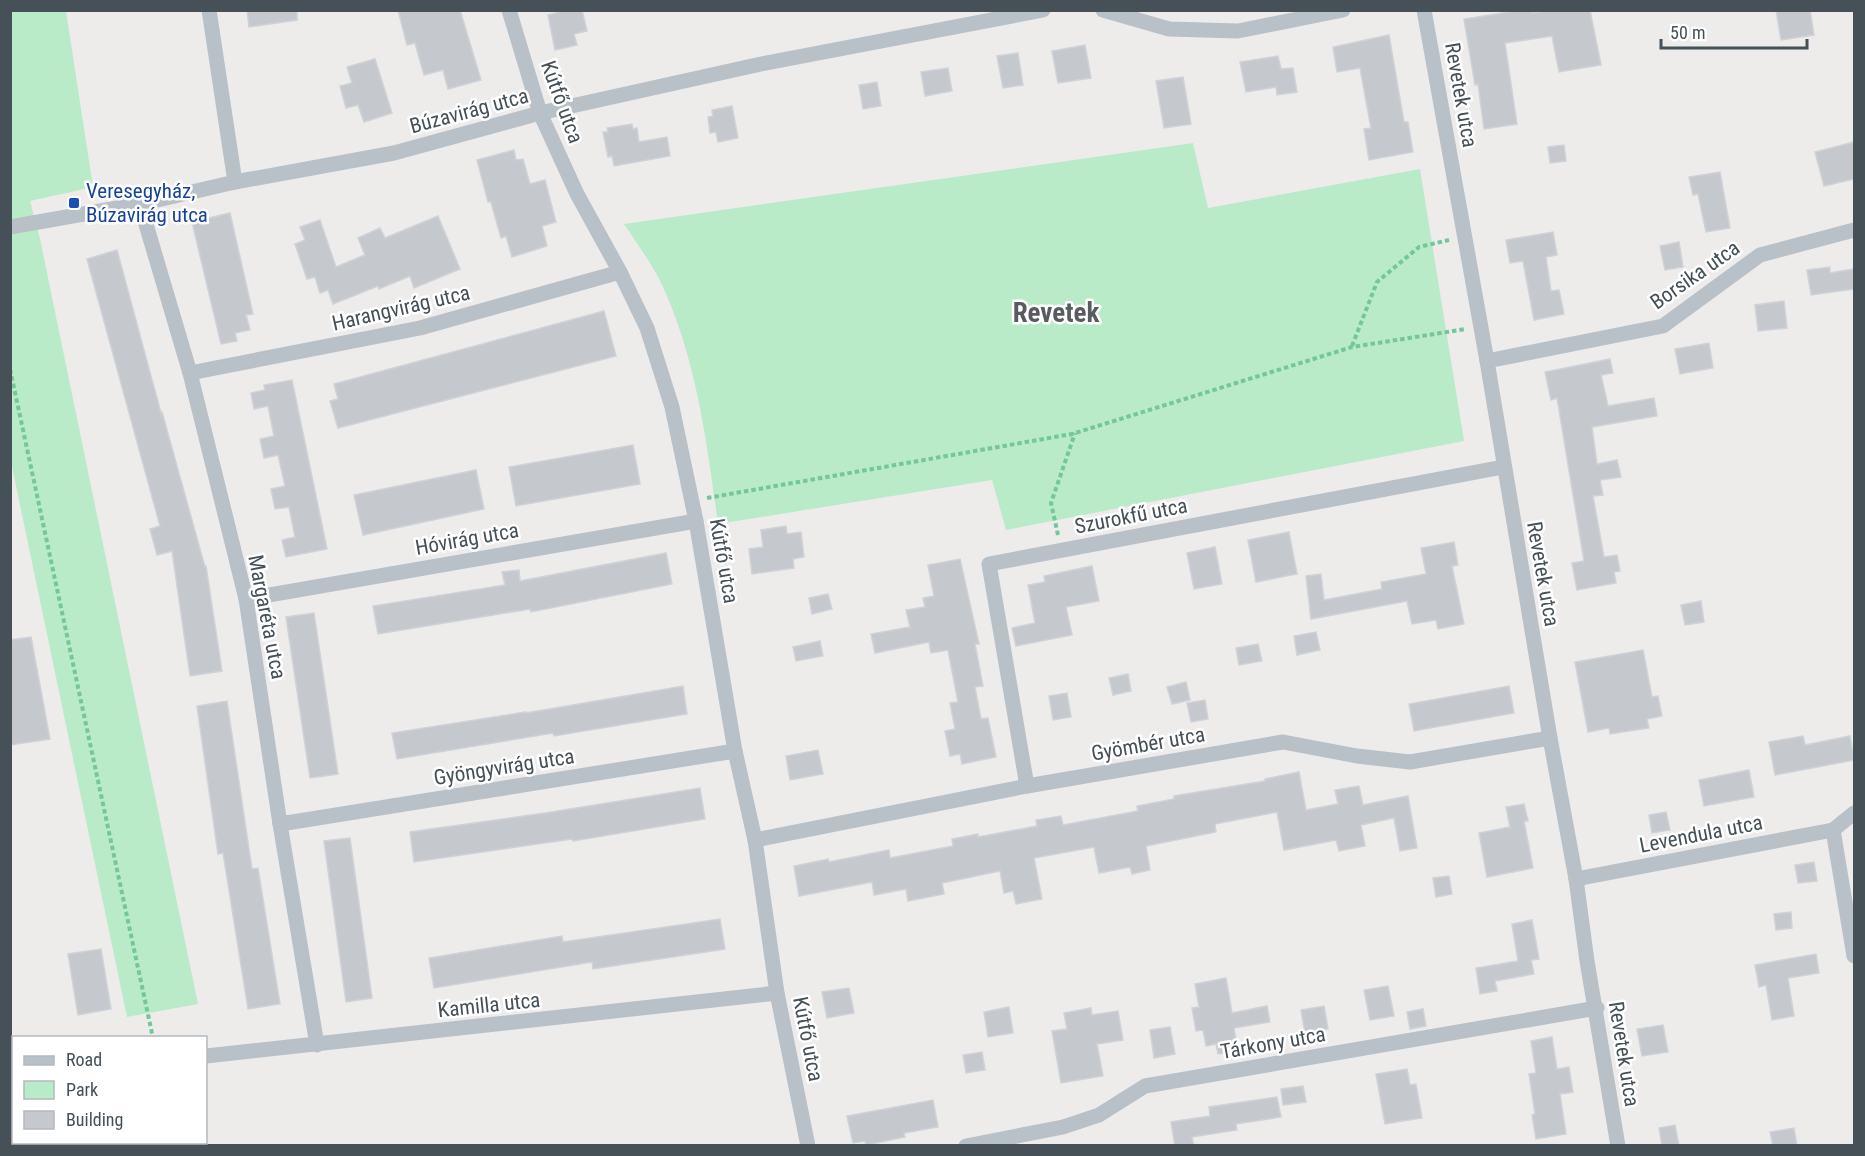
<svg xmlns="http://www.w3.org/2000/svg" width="1865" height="1156" viewBox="0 0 1865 1156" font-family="'Roboto Condensed',sans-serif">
<rect width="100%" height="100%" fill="#eeebeb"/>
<g fill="#baebc9">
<polygon points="10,11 66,11 93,187 30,201 40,239 198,1004 127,1017 11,462"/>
<path d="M1193,143l15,65 212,-39 44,272 -458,89 -14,-50 -274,44c-11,-80 -21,-162 -55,-237 -10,-22 -26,-43 -39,-63z"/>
</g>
<g fill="#c5c9ce" stroke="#cfd2d7" stroke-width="1.5">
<polygon points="247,10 297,10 297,20 249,27"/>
<polygon points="398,10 460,10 481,80 448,89 443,70 424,75 415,43 407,45"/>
<polygon points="567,10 582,10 587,31 574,34 577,45 555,50 548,15"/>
<polygon points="1522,10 1532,10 1532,13 1550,10 1590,10 1601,65 1559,72 1552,36 1505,43 1517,124 1484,129 1478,84 1475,85 1464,19"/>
<polygon points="1776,10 1810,10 1814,35 1781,40"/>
<polygon points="1389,35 1404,122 1408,122 1413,152 1369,160 1364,129 1371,128 1360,68 1337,72 1333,47"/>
<polygon points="1085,45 1091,78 1058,83 1052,51"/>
<polygon points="1018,53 1023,85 1003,88 997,56"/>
<polygon points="1278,56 1281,69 1293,68 1297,92 1277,95 1276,87 1246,92 1240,62"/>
<polygon points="375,59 392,113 364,122 358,105 346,108 340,86 352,83 347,67"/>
<polygon points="948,68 952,91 925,96 921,72"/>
<polygon points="1183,77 1191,124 1164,128 1156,81"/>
<polygon points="877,82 881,106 863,109 859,85"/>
<polygon points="732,106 738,138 718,142 716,132 710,133 708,117 713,116 712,110"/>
<polygon points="632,124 633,129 637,128 639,142 667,137 670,156 614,166 612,156 608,157 603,132 608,132 607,128"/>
<polygon points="1854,142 1854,179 1824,186 1815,152"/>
<polygon points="1564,145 1566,161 1550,163 1548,147"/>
<polygon points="514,150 516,160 523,159 530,184 545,180 556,222 542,226 547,246 512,257 506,236 501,238 491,202 488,202 477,160"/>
<polygon points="1720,172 1730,228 1706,232 1698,194 1693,195 1689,177"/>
<polygon points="230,213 253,314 246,315 250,330 235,333 237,341 221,344 192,222"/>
<polygon points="438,216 460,269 414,288 410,276 379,289 378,286 333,304 328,290 320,293 315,277 307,279 295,244 305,240 300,227 320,220 336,267 365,255 358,238 380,228 385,238"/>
<polygon points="1553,232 1557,255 1546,257 1551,291 1559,290 1564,314 1534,320 1523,261 1510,263 1506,240"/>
<polygon points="1679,242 1683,267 1665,270 1660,246"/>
<polygon points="117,250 161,413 162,412 205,567 206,566 222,671 190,676 172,551 157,555 150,529 160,526 87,259"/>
<polygon points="1830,267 1830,273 1854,269 1854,289 1811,295 1807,270"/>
<polygon points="1784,301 1787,328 1758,331 1755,305"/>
<polygon points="604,311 616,356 338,428 330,401 338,399 334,384"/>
<polygon points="1709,343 1713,368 1680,374 1675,349"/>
<polygon points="1610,359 1613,373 1601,375 1608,406 1654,398 1657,416 1592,427 1597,464 1617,460 1621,477 1600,480 1603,495 1593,496 1604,557 1617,555 1620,571 1614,572 1616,583 1577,590 1572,563 1584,561 1557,398 1551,400 1545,372"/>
<polygon points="292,380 327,549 286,557 282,540 295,537 289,507 275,509 271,489 285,486 278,455 264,458 260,439 274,436 268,406 254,409 251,393 265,390 264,385"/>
<polygon points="633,445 640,484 516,506 509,467"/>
<polygon points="476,470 484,509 363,535 354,495"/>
<polygon points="786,526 787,534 801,532 804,557 793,559 794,568 752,574 749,549 763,547 761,530"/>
<polygon points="1289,532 1297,574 1256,582 1248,540"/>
<polygon points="1454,542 1458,565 1452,566 1464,624 1438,629 1436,620 1412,624 1407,601 1311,619 1306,576 1321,574 1324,600 1382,589 1381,582 1426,574 1421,548"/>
<polygon points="1215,547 1222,584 1194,589 1187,553"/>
<polygon points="666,553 672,584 531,612 530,609 378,634 373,606 505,585 502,572 519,570 520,581"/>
<polygon points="960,559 979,644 975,644 983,686 975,687 981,719 988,718 996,757 962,764 960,754 950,756 945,731 955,729 950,703 958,702 948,650 931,653 929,642 875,653 871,634 910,627 906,610 925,607 923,598 934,596 928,565"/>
<polygon points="1092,566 1099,601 1066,607 1072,635 1016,646 1012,628 1035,623 1028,585 1045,582 1044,576"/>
<polygon points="828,594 832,609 812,614 809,598"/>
<polygon points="1701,601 1704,622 1685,625 1681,605"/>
<polygon points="314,613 338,774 310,778 286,617"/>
<polygon points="1316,632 1320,650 1297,655 1294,636"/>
<polygon points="31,637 50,739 10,745 10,640"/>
<polygon points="820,641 823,656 796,661 793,647"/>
<polygon points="1258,644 1262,661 1239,665 1236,648"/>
<polygon points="1643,650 1652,697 1658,696 1662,716 1647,719 1649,728 1610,734 1609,728 1588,732 1575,662"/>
<polygon points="1128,674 1131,691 1113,695 1109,678"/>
<polygon points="1186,682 1190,700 1172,704 1167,687"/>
<polygon points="683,686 687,714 554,736 553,733 397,759 392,733 526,712 526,713"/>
<polygon points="1509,686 1514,713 1414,731 1409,704"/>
<polygon points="1067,693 1071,717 1053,720 1049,696"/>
<polygon points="1205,700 1208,719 1191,722 1187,703"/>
<polygon points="227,701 252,869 258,868 280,1004 248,1009 223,853 218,854 197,706"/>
<polygon points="1803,736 1805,745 1850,736 1854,760 1775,775 1769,742"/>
<polygon points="818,750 823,774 790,780 786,756"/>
<polygon points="1749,770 1754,797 1704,806 1699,780"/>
<polygon points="1299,772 1306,810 1338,804 1335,790 1359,786 1363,805 1408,796 1417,848 1400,851 1394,818 1361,825 1365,846 1339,851 1336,840 1284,850 1277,812 1215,824 1216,832 1146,846 1150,870 1132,874 1130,867 1099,873 1094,847 1034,858 1042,899 1016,904 1013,891 1004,893 1000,871 942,883 944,894 908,901 906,889 874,895 872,882 799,896 794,866 828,859 829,862 889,850 890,858 953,846 952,839 978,834 978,837 1037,826 1036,820 1061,816 1063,825 1138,811 1137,806 1174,799 1174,796 1265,781 1265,779"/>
<polygon points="700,788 705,819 573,841 572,839 414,862 410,832 545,813"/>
<polygon points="1524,804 1528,821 1524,821 1533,868 1487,877 1479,833 1510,827 1506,807"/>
<polygon points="1666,812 1670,830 1652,833 1649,815"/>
<polygon points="350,838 372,998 346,1002 324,841"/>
<polygon points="1814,862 1817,881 1798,883 1795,865"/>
<polygon points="1449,876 1452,894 1436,897 1433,878"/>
<polygon points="1791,912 1792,928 1776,930 1774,914"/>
<polygon points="720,919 725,949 593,969 592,962 434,988 429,958 562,936 563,942"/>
<polygon points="1532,920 1539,959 1531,960 1534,974 1495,981 1497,991 1480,994 1476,968 1518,961 1512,924"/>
<polygon points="101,949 111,1009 78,1015 68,954"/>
<polygon points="1816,954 1819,973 1788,978 1794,1016 1772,1020 1766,985 1759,987 1755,965"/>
<polygon points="1226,978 1232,1013 1267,1006 1270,1022 1234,1028 1238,1051 1218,1054 1216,1044 1206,1046 1203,1030 1196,1031 1192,1008 1199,1007 1195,984"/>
<polygon points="1388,986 1394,1016 1370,1020 1364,990"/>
<polygon points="849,988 854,1013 827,1018 822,992"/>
<polygon points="1324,1006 1328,1029 1305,1033 1301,1010"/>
<polygon points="1009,1007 1013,1033 988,1037 984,1012"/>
<polygon points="1091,1008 1092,1015 1118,1011 1123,1040 1097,1044 1103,1076 1061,1083 1052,1031 1067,1029 1064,1013"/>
<polygon points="1423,1009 1426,1026 1410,1029 1407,1012"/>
<polygon points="1663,1025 1668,1052 1642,1056 1637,1029"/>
<polygon points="1170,1027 1175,1054 1154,1058 1150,1030"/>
<polygon points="1552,1037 1557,1069 1569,1067 1573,1092 1560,1094 1566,1134 1536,1139 1532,1115 1535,1114 1529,1074 1536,1073 1531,1041"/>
<polygon points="982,1052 985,1070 966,1073 963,1055"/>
<polygon points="1407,1069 1410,1085 1416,1084 1422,1118 1385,1124 1376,1074"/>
<polygon points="1303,1086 1306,1102 1283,1105 1281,1089"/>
<polygon points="1277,1097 1281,1117 1236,1124 1237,1130 1192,1137 1194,1146 1175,1146 1171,1122 1210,1116 1209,1107"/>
<polygon points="933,1100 938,1127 904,1133 905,1137 866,1145 865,1141 853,1143 847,1116"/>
<polygon points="1675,1125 1679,1146 1662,1146 1659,1128"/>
<polygon points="1794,1128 1797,1146 1773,1146 1770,1132"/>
</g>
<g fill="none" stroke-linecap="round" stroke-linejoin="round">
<g stroke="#74c797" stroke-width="4" stroke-dasharray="4.5 3" stroke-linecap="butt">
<polyline points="1352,346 1377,282 1419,247 1449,240"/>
<polyline points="10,369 153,1038"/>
<polyline points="707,498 1072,434 1352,347 1466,329"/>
<polyline points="1058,535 1051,503 1075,433"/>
</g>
<g stroke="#b7c1c7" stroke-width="15">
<polyline points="209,10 235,182"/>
<polyline points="509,10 540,113 577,194 620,272 647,328 672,407 696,521 735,751 755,840 777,993 808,1146"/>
<polyline points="1103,10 1169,29 1238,31 1343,10"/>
<polyline points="1424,10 1487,361 1550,738 1576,879 1587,961 1618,1146"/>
<polyline points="140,204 190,373 246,599 280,824 317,1045"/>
<polyline points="10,227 140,204 235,182 394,153 540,113 761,64 1043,10"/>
<polyline points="1487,361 1663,326 1760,255 1854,230"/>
<polyline points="190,373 420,328 620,272"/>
<polyline points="246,599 696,521"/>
<polyline points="1027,786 989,564 1503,467"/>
<polyline points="1854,813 1833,830 1854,956"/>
<polyline points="280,824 735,751"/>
<polyline points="755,840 1027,786 1283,742 1357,756 1410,762 1550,738"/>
<polyline points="1576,879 1833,830"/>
<polyline points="206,1056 777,993"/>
<polyline points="10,1086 14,1085"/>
<polyline points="966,1146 1063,1127 1099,1115 1145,1086 1597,1008"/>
</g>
</g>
<rect fill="#1a4fb4" stroke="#fff" stroke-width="2" x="68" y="197" width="12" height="12" rx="3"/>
<g text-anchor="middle" stroke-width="5" stroke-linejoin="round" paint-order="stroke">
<g font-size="21" fill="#455057" stroke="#fff">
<text transform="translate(1461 95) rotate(80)" y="7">Revetek utca</text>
<text transform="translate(562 102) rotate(70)" y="7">Kútfő utca</text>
<text transform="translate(469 111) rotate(-15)" y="7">Búzavirág utca</text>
<text transform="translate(1695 275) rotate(-35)" y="7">Borsika utca</text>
<text transform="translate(401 308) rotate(-13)" y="7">Harangvirág utca</text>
<text transform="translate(1131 516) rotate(-11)" y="7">Szurokfű utca</text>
<text transform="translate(467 539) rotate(-10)" y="7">Hóvirág utca</text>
<text transform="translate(724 561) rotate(80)" y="7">Kútfő utca</text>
<text transform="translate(1543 574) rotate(80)" y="7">Revetek utca</text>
<text transform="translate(267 617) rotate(79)" y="7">Margaréta utca</text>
<text transform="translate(1148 744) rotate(-10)" y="7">Gyömbér utca</text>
<text transform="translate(504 767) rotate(-9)" y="7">Gyöngyvirág utca</text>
<text transform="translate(1701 834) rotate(-11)" y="7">Levendula utca</text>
<text transform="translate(489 1005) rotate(-6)" y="7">Kamilla utca</text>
<text transform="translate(808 1039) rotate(79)" y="7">Kútfő utca</text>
<text transform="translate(1273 1043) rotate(-10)" y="7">Tárkony utca</text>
<text transform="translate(1624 1054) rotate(81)" y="7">Revetek utca</text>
</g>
<g font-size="21" fill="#164399" stroke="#fff" text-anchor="start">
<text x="86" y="198">Veresegyház,<tspan x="86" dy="24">Búzavirág utca</tspan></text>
</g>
<g font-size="27" font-weight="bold" fill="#585c60" stroke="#fff">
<text x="1056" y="322">Revetek</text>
</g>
</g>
<rect width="1865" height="1156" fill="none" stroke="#455057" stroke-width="24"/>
<rect x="12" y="1036" width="195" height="108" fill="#ffffff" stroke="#b5b9bc" stroke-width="1.5"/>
<rect x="24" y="1056" width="30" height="9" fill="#b7c1c7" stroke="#b5b9bc" stroke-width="1.5"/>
<text x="66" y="1066" font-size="18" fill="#455057">Road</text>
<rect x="24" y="1081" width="30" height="18" fill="#baebc9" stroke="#b5b9bc" stroke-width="1.5"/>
<text x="66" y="1096" font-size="18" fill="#455057">Park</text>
<rect x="24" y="1111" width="30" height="18" fill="#c5c9ce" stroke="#b5b9bc" stroke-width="1.5"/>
<text x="66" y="1126" font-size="18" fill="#455057">Building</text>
<path d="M1661 39v9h146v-9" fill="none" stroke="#455057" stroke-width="3"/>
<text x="1670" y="39" font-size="18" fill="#455057" stroke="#ffffff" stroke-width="4.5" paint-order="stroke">50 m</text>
</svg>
